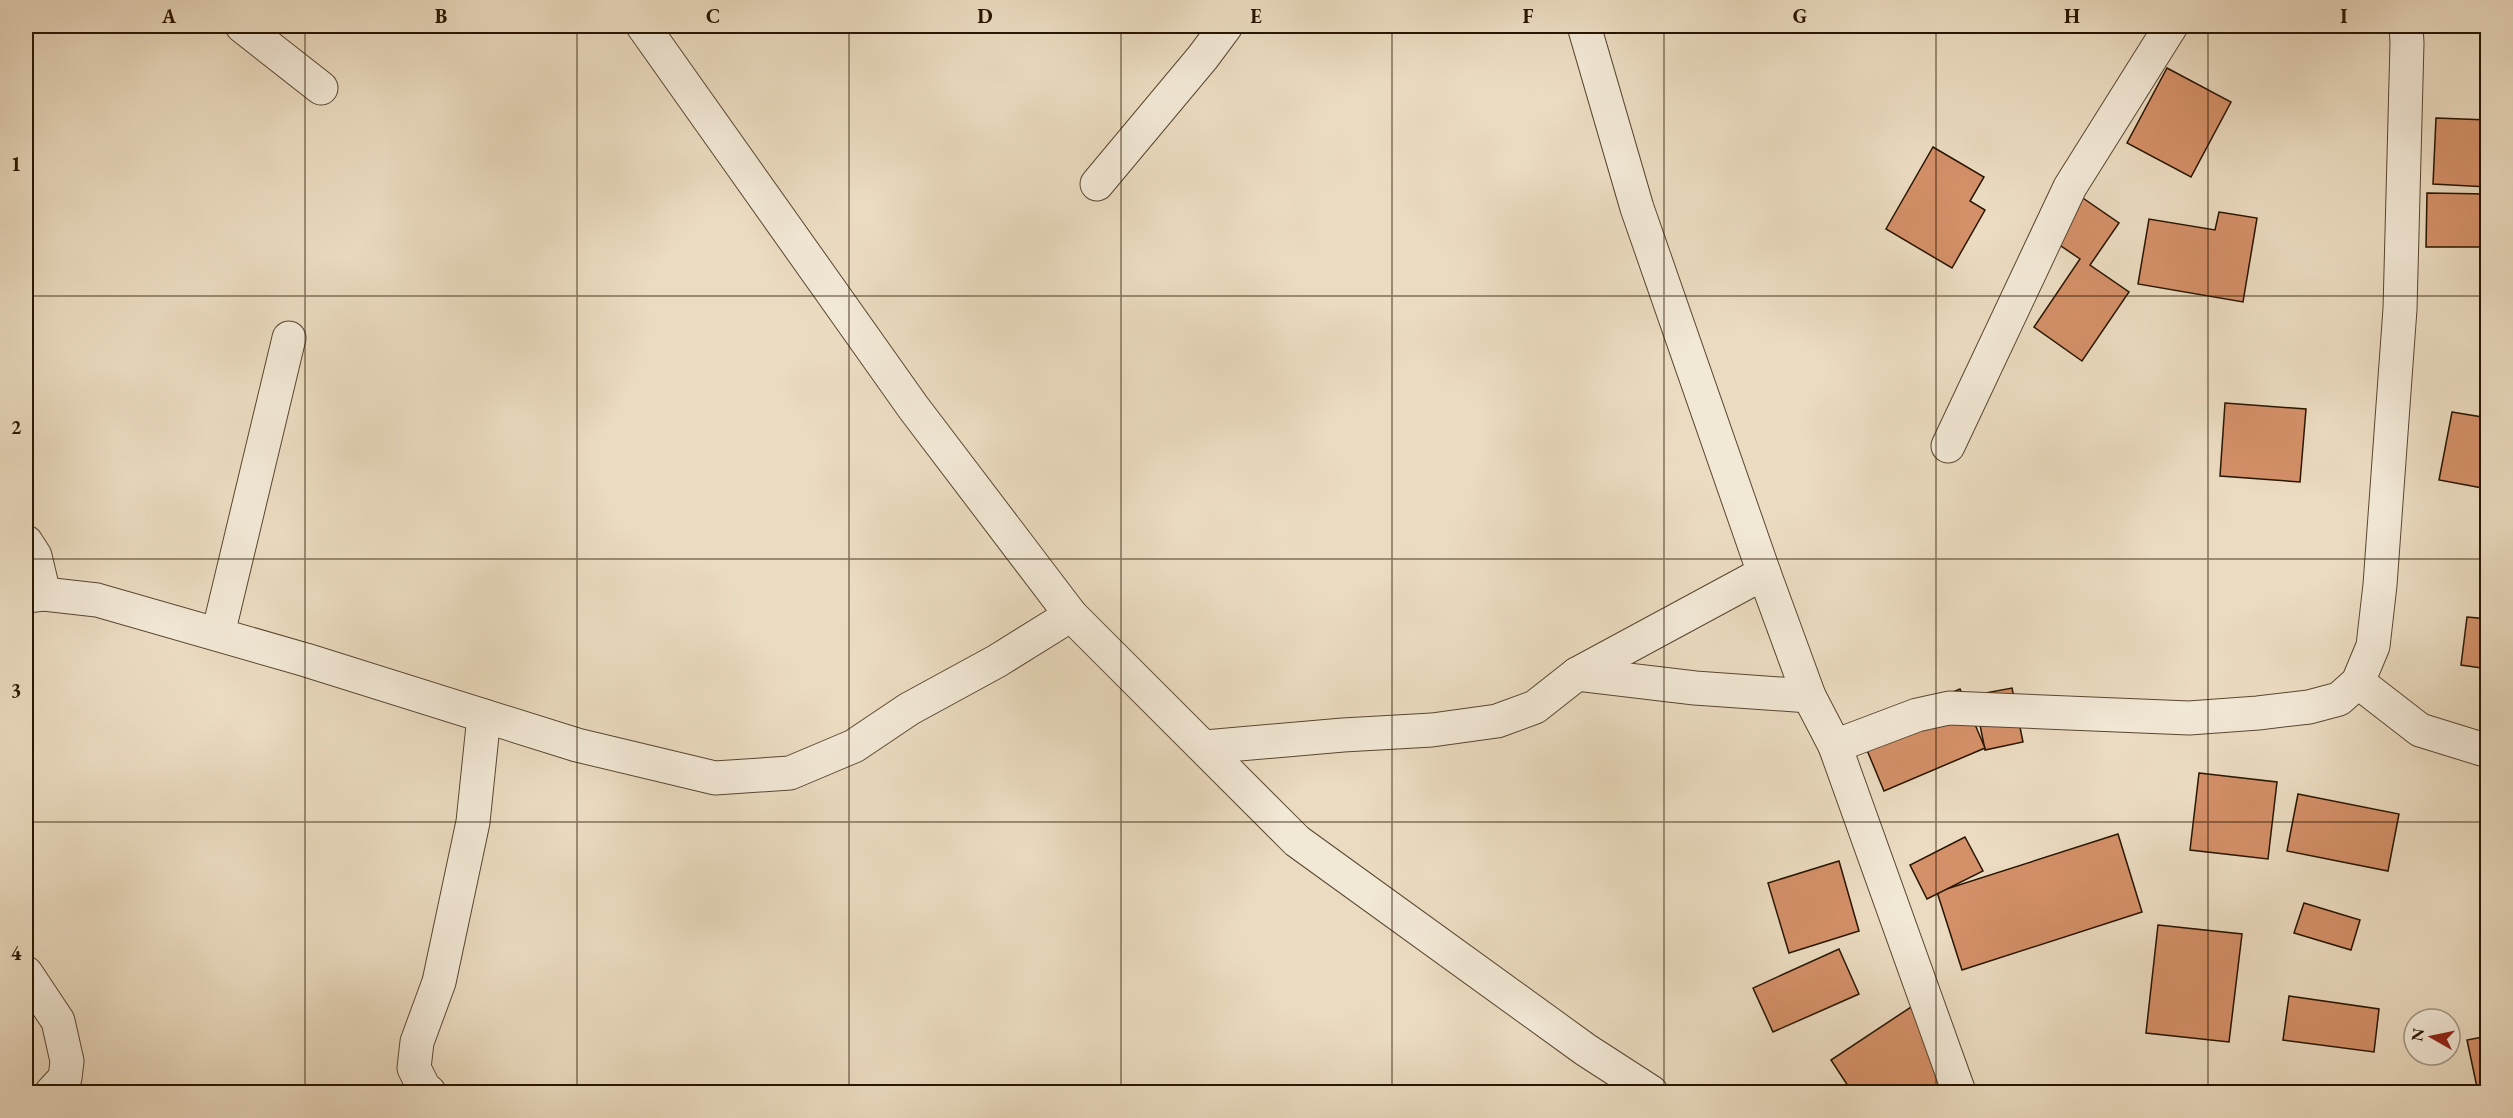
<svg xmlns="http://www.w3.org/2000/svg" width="2513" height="1118" viewBox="0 0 2513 1118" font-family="'EB Garamond',serif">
<rect width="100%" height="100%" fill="#ebdbc0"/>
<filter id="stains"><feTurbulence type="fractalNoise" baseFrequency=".00333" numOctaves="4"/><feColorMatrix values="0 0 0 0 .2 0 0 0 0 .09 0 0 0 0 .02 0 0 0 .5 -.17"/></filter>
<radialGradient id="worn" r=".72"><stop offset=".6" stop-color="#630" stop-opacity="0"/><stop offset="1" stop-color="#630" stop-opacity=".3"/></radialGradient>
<g fill="#d49068" stroke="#281500" stroke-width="1.5">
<polygon points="2167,68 2231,102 2191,177 2127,143"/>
<polygon points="2436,118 2488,120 2488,187 2433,184"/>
<polygon points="1933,147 1984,177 1970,201 1985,210 1952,268 1886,229"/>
<polygon points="2427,193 2488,194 2488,247 2426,247"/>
<polygon points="2077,194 2119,223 2090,265 2129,292 2082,361 2034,327 2080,259 2048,237"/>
<polygon points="2219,212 2257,218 2243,302 2138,284 2149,219 2215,230"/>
<polygon points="2225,403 2306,409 2300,482 2220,476"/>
<polygon points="2452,412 2488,418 2488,489 2439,480"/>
<polygon points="2467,617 2488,619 2488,669 2461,665"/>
<polygon points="2012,688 2023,742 1985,750 1974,695"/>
<polygon points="1960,689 1985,748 1884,791 1859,731"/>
<polygon points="2199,773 2277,782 2268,859 2190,850"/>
<polygon points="2298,794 2399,814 2388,871 2287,851"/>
<polygon points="2118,834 2142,912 1962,970 1937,892"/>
<polygon points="1965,837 1983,871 1927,899 1910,865"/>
<polygon points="1839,861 1859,931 1789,953 1768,883"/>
<polygon points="2304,903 2360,920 2351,950 2294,933"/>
<polygon points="2158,925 2242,934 2229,1042 2146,1033"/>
<polygon points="1839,949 1859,994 1773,1032 1753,988"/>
<polygon points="2289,996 2379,1009 2374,1052 2283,1040"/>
<polygon points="1911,1007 1966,1092 1852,1092 1831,1060"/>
<polygon points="2488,1036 2488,1092 2478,1092 2467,1040"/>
<polygon points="2201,1085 2203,1092 2165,1092"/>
</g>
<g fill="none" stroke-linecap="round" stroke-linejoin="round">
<defs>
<g id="minor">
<polyline points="242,26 321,88"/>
<polyline points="643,26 913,407 1071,615 1297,841 1586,1050 1651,1092"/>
<polyline points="1584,26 1637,208 1764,573 1809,696 1835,746 1959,1092"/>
<polyline points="1097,184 1203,57 1226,26"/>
<polyline points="1948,446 2070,187 2171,26"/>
<polyline points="26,542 35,556 44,594"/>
<polyline points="26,596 44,594 97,600 306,660 577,745 715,778 790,773 854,746 909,709 997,661 1071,615"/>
<polyline points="218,634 289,338"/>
<polyline points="1577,674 1695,688 1809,696"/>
<polyline points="2358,682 2420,730 2488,751"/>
<polyline points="1835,746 1917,715 1949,708 2189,718 2258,713 2309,707 2339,699 2358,682 2373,646 2380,585 2400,309 2407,43 2406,26"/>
<polyline points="1205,747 1343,735 1432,730 1497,721 1535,707 1577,674 1764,573"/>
<polyline points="26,973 58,1021 67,1061 65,1078 52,1092"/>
<polyline points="429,1092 424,1088 414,1068 417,1042 439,982 473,822 484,716"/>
</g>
</defs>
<use href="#minor" stroke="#594630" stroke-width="35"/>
<use href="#minor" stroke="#f2e8d6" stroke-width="33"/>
</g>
<path fill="none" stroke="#281500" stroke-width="1.5" stroke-opacity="0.55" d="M305,26v1066M577,26v1066M849,26v1066M1121,26v1066M1392,26v1066M1664,26v1066M1936,26v1066M2208,26v1066M26,296h2462M26,559h2462M26,822h2462"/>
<rect width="2513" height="1118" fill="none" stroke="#ebdbc0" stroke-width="66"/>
<g transform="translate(2432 1037) rotate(279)"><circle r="28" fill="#f2e8d6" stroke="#a19480" stroke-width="1.5"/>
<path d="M0-4.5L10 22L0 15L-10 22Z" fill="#8f2418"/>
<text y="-9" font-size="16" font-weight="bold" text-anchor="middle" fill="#281500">N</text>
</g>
<rect x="33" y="33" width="2447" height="1052" fill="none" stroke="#281500" stroke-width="2"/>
<g font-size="20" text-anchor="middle" font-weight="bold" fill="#281500">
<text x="169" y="23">A</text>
<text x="441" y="23">B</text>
<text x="713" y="23">C</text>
<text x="985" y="23">D</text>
<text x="1256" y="23">E</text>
<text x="1528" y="23">F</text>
<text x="1800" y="23">G</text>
<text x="2072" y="23">H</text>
<text x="2344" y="23">I</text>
<text x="16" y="171">1</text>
<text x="16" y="434">2</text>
<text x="16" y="697">3</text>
<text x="16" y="960">4</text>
</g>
<rect width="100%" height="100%" filter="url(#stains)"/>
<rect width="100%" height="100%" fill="url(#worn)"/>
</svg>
